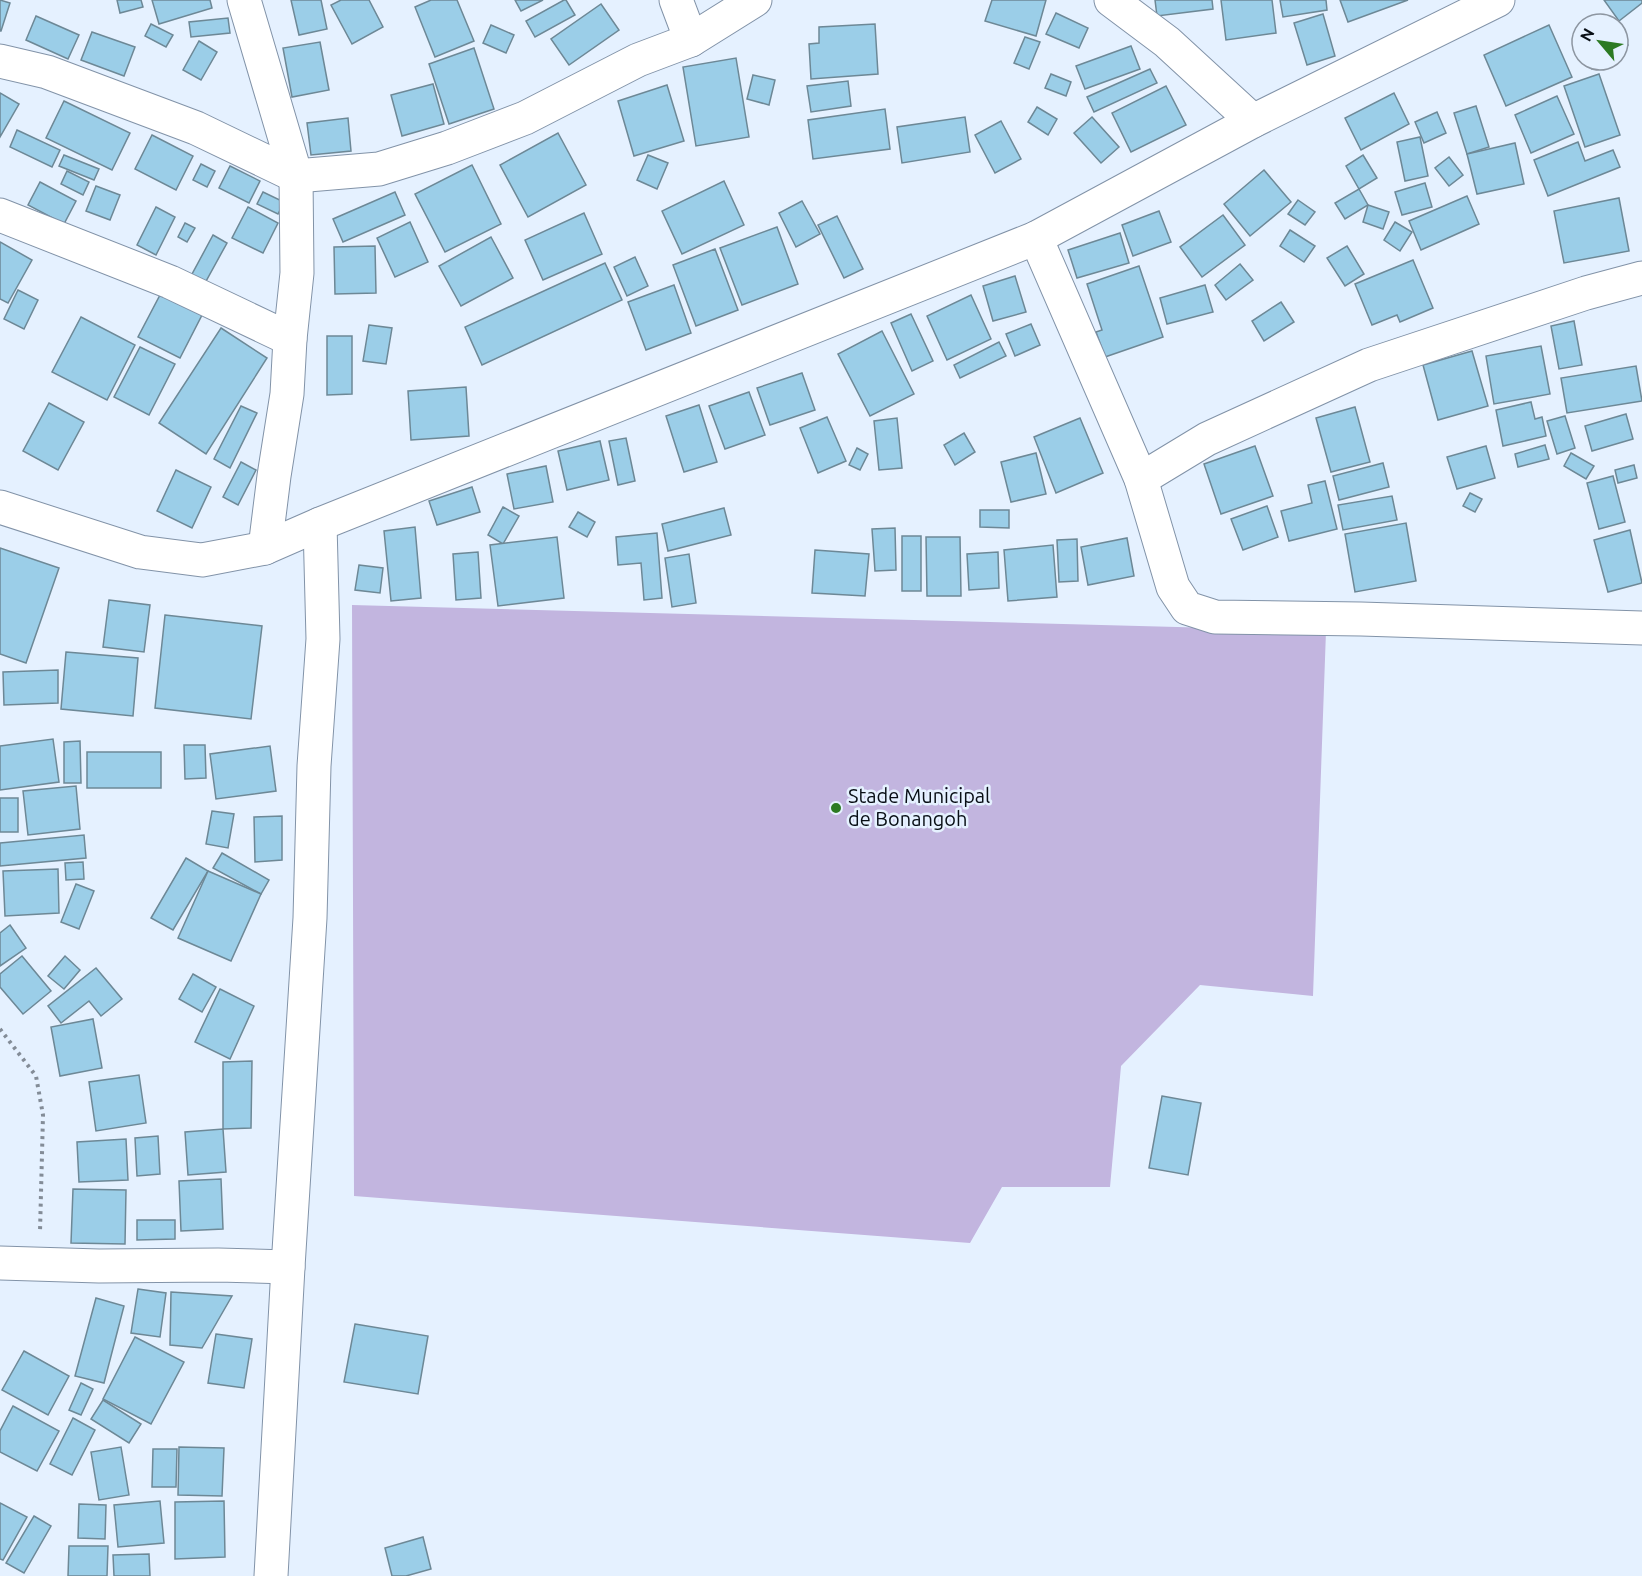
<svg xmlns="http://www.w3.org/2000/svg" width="1642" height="1576" viewBox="0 0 1642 1576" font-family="Ubuntu,sans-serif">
<rect width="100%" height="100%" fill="#e5f1ff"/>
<polygon fill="#c2b5df" points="352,605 1326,631 1313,996 1200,985 1121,1066 1110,1187 1002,1187 970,1243 354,1196"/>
<g fill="#9bcee8" stroke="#6d8896" stroke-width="1.5">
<polygon points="0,0 10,3 1,31 0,31"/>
<polygon points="117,0 141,0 143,7 120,13"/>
<polygon points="152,0 210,0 212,8 159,24"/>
<polygon points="291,0 321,0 327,29 299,35"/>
<polygon points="341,0 369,0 383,27 352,44 331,5"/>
<polygon points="431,0 457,0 474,41 435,57 415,7"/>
<polygon points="515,0 543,0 521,11"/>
<polygon points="564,0 566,0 575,15 535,37 526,21"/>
<polygon points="992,0 1046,0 1036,36 985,21"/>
<polygon points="1155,0 1212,0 1213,9 1157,16"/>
<polygon points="1221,0 1272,0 1276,33 1226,40"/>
<polygon points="1280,0 1326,0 1327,10 1283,17"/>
<polygon points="1340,0 1408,0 1348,22"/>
<polygon points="1604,0 1642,0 1642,3 1619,21"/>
<polygon points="601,4 619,30 569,65 551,39"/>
<polygon points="1056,13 1088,28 1079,48 1046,34"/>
<polygon points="1323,14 1335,56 1307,65 1294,23"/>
<polygon points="36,16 79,35 68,59 26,40"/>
<polygon points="228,18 230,33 191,37 189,22"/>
<polygon points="151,24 173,35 166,47 145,36"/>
<polygon points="875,24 878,74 811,79 809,44 819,43 819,27"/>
<polygon points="491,25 514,35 506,53 483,43"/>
<polygon points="1549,25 1572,77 1506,106 1484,55"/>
<polygon points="1618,29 1628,45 1618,52"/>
<polygon points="92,32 135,47 124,76 81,60"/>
<polygon points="1025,37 1040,42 1029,69 1014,63"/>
<polygon points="199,41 217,52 201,80 183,70"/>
<polygon points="320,42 329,90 292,97 283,48"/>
<polygon points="1131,46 1140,69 1085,89 1076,66"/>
<polygon points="474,48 494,109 449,124 429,64"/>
<polygon points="736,58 749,137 696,146 683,67"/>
<polygon points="1586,60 1605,60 1592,69"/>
<polygon points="1150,69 1157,83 1094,112 1087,97"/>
<polygon points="1051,74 1071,82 1066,96 1045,88"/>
<polygon points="1599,74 1620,135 1585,147 1564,86"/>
<polygon points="753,75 775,80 769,105 747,99"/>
<polygon points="848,81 851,106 811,112 807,86"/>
<polygon points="433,84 444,124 402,136 391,95"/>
<polygon points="667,85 684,141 634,156 618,101"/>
<polygon points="1166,86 1186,125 1131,152 1112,113"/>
<polygon points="0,93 19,104 0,137"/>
<polygon points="1394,93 1409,124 1361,150 1345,118"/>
<polygon points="1557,96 1574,134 1531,153 1515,115"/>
<polygon points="64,101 130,133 112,170 46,138"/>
<polygon points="1476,106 1489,147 1467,154 1454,113"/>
<polygon points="1037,107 1057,119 1048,135 1028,122"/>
<polygon points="885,109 890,149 813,159 808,120"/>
<polygon points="1437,112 1446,133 1424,143 1415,122"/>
<polygon points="965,117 970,152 902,163 897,127"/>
<polygon points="1092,117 1119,147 1101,163 1074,133"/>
<polygon points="348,118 351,151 311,155 307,123"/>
<polygon points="1001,121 1021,159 995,173 975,135"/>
<polygon points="17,130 60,150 52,167 10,147"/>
<polygon points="558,133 586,185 528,217 500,165"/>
<polygon points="152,135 193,156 176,190 135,169"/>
<polygon points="1420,137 1428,176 1405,181 1397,142"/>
<polygon points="1578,142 1585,161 1613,150 1620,167 1548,196 1534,160"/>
<polygon points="1515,143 1524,184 1477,194 1467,154"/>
<polygon points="64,155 99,169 94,180 59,166"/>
<polygon points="648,155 668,163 657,189 637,180"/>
<polygon points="1363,155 1377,178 1359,189 1346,166"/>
<polygon points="1449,157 1463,175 1449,186 1435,168"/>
<polygon points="201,164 215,171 207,187 193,180"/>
<polygon points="472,165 501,224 445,252 415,194"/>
<polygon points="230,166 260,181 249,203 219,188"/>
<polygon points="1264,170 1291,202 1250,236 1224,204"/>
<polygon points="67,171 89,182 83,195 61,184"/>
<polygon points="724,181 744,225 682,254 662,211"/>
<polygon points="40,182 76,201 64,224 28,205"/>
<polygon points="1425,183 1432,207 1402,215 1395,192"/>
<polygon points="96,186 120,195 110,220 86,211"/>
<polygon points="1359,189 1368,205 1345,219 1335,203"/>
<polygon points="263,192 284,202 278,214 257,204"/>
<polygon points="395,192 405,215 343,242 333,219"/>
<polygon points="1467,196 1479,224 1421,250 1409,221"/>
<polygon points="1619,198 1629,251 1564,263 1554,211"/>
<polygon points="1298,200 1315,212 1305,225 1288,214"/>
<polygon points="802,201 820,234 796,247 779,213"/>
<polygon points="1368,205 1389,212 1383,229 1363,222"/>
<polygon points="156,207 175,217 156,255 137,245"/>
<polygon points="248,207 278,223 263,253 232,238"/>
<polygon points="1159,211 1171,242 1133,256 1122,225"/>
<polygon points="584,213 602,254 543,280 525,240"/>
<polygon points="1223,215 1245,245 1202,277 1180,247"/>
<polygon points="837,216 863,269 844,278 818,225"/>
<polygon points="410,222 428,262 395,277 377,238"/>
<polygon points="1395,222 1412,232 1400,251 1384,240"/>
<polygon points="185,223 195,228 187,242 178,237"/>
<polygon points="777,227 798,284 742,305 720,248"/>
<polygon points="1290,230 1315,246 1304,262 1280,246"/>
<polygon points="1120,233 1129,263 1077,278 1068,250"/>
<polygon points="213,235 227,243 205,283 191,276"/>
<polygon points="491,237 513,278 461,306 439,266"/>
<polygon points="0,242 32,260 8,303 0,299"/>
<polygon points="375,246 376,293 335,294 334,247"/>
<polygon points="1347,246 1364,274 1345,286 1327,258"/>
<polygon points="715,249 738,310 696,326 673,265"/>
<polygon points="635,257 648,286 627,296 614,267"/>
<polygon points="1413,260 1433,308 1400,322 1397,315 1372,325 1355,284"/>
<polygon points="605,263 622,300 482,365 465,327"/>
<polygon points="1240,264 1253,280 1226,300 1215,285"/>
<polygon points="1139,266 1163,337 1105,357 1096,332 1102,330 1087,284"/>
<polygon points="1015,276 1026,312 993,321 983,286"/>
<polygon points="674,285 691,333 646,350 628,302"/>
<polygon points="1205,285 1213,312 1167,324 1160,298"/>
<polygon points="18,290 38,300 24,329 4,319"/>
<polygon points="160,295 202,315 180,358 138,337"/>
<polygon points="971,295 991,339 947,360 927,316"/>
<polygon points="1281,302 1294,322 1264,341 1252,321"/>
<polygon points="911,314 933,361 912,371 891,323"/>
<polygon points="81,317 135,345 107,400 52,372"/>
<polygon points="1574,321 1582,365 1559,369 1551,326"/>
<polygon points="1031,324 1040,345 1015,356 1006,334"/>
<polygon points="369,325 392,328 386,364 363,361"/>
<polygon points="221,328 267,358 206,454 159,423"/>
<polygon points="882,331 914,394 870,416 838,354"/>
<polygon points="327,336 352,336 352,394 327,395"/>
<polygon points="999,342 1006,356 960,378 954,365"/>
<polygon points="1541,346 1550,394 1494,404 1486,356"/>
<polygon points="140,347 175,364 149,415 114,397"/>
<polygon points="1472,351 1488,406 1438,420 1423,365"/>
<polygon points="1636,366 1642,401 1567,413 1561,378"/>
<polygon points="802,373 815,410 770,425 757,388"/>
<polygon points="466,387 469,436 411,440 408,391"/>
<polygon points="749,392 765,435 725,449 709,406"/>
<polygon points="1531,402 1535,419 1542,417 1546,436 1503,446 1496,410"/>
<polygon points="49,403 84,422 58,470 23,451"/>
<polygon points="699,405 717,462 684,472 666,416"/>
<polygon points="241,406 257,413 230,468 214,459"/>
<polygon points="1355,407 1370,462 1331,472 1316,418"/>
<polygon points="1626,414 1633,439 1592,451 1585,426"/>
<polygon points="1565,416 1575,448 1557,454 1547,421"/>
<polygon points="827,417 846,461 818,473 800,428"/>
<polygon points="897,418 902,468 879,470 874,421"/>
<polygon points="1080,418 1103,473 1056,493 1034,437"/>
<polygon points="964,433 975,452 955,465 944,445"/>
<polygon points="626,438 635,481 618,485 609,441"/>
<polygon points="600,441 609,480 567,490 558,451"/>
<polygon points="1545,445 1549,459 1518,467 1515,454"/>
<polygon points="1255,446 1273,496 1221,514 1204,464"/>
<polygon points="1486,446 1495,478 1457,489 1447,457"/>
<polygon points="857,448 868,454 860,470 849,465"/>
<polygon points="1036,453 1046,494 1011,502 1001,462"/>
<polygon points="1571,453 1594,466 1586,479 1564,466"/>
<polygon points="241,462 256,470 238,505 223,497"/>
<polygon points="1383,463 1389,487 1339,500 1333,476"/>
<polygon points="1634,465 1637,478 1618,483 1615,470"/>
<polygon points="546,466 553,502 514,509 507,474"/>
<polygon points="176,470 211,487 192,528 157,511"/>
<polygon points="1613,476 1625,522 1599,529 1587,483"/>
<polygon points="1325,481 1337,529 1289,541 1281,511 1312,503 1308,485"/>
<polygon points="472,487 480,512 437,525 429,501"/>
<polygon points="1470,493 1482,499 1475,512 1463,506"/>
<polygon points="1392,496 1397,520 1343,530 1338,505"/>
<polygon points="1267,506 1278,537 1243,550 1231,519"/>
<polygon points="503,507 519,516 503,544 488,535"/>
<polygon points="724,508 731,535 668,551 662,524"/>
<polygon points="980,510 1009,510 1009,528 980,527"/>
<polygon points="578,512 595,522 587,537 569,527"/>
<polygon points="1406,523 1416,581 1355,592 1345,534"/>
<polygon points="415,527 421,598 391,601 384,531"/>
<polygon points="895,528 896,570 875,571 872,529"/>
<polygon points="1630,530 1642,583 1608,592 1594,540"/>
<polygon points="657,533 662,598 644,600 641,563 618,565 616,537"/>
<rect x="902" y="536" width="19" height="55"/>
<polygon points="557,537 564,598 498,606 490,545"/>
<polygon points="926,537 960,537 961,596 927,596"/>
<polygon points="1127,538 1134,576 1088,585 1081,547"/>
<polygon points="1077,539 1078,581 1059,582 1057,540"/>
<polygon points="1053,545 1057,597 1008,601 1004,550"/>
<polygon points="0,548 59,568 26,663 0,654"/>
<polygon points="815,550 869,554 865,596 812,593"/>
<polygon points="478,552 481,598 456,600 453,554"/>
<polygon points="998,552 999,588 969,590 967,554"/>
<polygon points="689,554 696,603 672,607 665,558"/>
<polygon points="359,565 383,568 380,593 355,590"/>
<polygon points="109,600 150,605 144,652 103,647"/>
<polygon points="165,615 262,626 251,719 155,708"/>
<polygon points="66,652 138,658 133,716 61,709"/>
<polygon points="58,670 58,703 4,705 3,672"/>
<polygon points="53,739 59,782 0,790 0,746"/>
<polygon points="80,741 81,783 64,783 64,742"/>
<polygon points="184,745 205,745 206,778 185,779"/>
<polygon points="270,746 276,791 216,799 210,754"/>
<rect x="87" y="752" width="74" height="36"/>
<polygon points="76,786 80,829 28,835 23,791"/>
<rect x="0" y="798" width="18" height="34"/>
<polygon points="212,811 234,814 228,848 206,844"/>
<polygon points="282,816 282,860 255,862 254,817"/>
<polygon points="84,835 86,858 0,866 0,843"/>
<polygon points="222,853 269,880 261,894 213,868"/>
<polygon points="186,858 208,871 173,930 151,918"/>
<polygon points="83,862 84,879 66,880 65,863"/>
<polygon points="58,869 59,913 5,916 3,871"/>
<polygon points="208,871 261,894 231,961 178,938"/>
<polygon points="76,884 94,891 79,929 61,922"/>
<polygon points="10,925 26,948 0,966 0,933"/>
<polygon points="22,956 51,991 23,1014 0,987 0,974"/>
<polygon points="65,956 80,970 64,989 48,976"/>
<polygon points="96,968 122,999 101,1016 89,1001 61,1023 48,1006"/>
<polygon points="193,974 216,987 202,1012 179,999"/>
<polygon points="220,989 254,1006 230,1059 195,1042"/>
<polygon points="93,1019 102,1068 60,1076 51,1027"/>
<polygon points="252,1061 251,1128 223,1129 223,1062"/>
<polygon points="139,1075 146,1123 96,1131 89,1082"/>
<polygon points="1162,1096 1201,1103 1188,1175 1149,1168"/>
<polygon points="223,1129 226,1172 188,1175 185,1132"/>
<polygon points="158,1136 160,1174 137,1176 135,1138"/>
<polygon points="126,1139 128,1180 79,1182 77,1142"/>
<polygon points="221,1179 223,1229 181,1231 179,1181"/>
<polygon points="73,1189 126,1190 125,1244 71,1243"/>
<polygon points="137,1220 175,1220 175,1239 137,1240"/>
<polygon points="138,1289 166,1293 160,1337 131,1333"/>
<polygon points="171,1292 232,1296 202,1348 170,1345"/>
<polygon points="96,1298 124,1306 104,1383 75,1376"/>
<polygon points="355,1324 428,1336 418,1394 344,1382"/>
<polygon points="216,1334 252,1339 244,1388 208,1383"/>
<polygon points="135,1337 184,1362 151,1424 103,1399"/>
<polygon points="24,1351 69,1376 48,1415 2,1390"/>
<polygon points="81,1383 93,1389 81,1415 69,1410"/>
<polygon points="103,1400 141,1424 129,1443 91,1419"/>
<polygon points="13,1406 59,1431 37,1471 0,1452 0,1431"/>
<polygon points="73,1418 95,1430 72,1475 50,1464"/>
<polygon points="121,1447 129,1495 99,1500 91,1452"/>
<polygon points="179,1447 224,1448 222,1496 178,1495"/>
<polygon points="153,1449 177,1449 176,1487 152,1487"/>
<polygon points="160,1501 164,1543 118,1547 114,1505"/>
<polygon points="224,1501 225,1557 175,1559 175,1502"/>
<polygon points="0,1503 27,1517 3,1560 0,1559"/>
<polygon points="79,1504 106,1505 105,1539 78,1538"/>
<polygon points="34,1516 51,1526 24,1573 6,1563"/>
<polygon points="423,1537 431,1569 406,1576 392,1576 385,1548"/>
<polygon points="69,1546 108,1546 107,1576 68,1576"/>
<polygon points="149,1554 150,1576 114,1576 113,1555"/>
</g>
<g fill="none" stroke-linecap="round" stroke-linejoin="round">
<defs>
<g id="minor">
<polyline points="244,0 296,176 297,273 290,339 287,394 274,476 265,548"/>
<polyline points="676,0 691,40"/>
<polyline points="1111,0 1167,42 1253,121"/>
<polyline points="0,61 47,72 196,128 296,176 379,169 447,148 525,118 638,60 691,40 755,0"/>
<polyline points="0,215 170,282 290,339"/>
<polyline points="1036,238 1141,479 1173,587 1187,608 1215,617 1361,619 1642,628"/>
<polyline points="1141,479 1207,439 1369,365 1586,293 1642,278"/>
<polyline points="0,507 140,552 202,560 265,548 320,524 1036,238 1253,121 1498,0"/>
<polyline points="0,1263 99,1266 218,1265 288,1267"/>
<polyline points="271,1576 288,1267 310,918 314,766 323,639 320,524"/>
</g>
</defs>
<use href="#minor" stroke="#8293a8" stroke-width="35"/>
<polyline stroke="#838c97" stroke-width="4" stroke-dasharray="3 4.5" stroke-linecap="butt" points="0,1029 36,1076 43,1115 40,1232"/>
<use href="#minor" stroke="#fff" stroke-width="33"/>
</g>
<circle fill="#2c7a23" stroke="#e5f1ff" stroke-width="2" cx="836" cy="808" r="6"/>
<g text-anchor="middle" stroke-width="5" stroke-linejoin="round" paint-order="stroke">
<g font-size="20" fill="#080e15" stroke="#e5f1ff" text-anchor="start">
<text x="848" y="803">Stade Municipal<tspan x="848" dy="23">de Bonangoh</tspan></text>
</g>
</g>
<g transform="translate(1600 42) rotate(299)"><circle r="28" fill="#e5f1ff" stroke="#8d96a1" stroke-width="1.5"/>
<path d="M0-4.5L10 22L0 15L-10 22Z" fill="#2c7a23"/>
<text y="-9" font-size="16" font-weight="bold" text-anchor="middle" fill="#080e15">N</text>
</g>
</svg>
